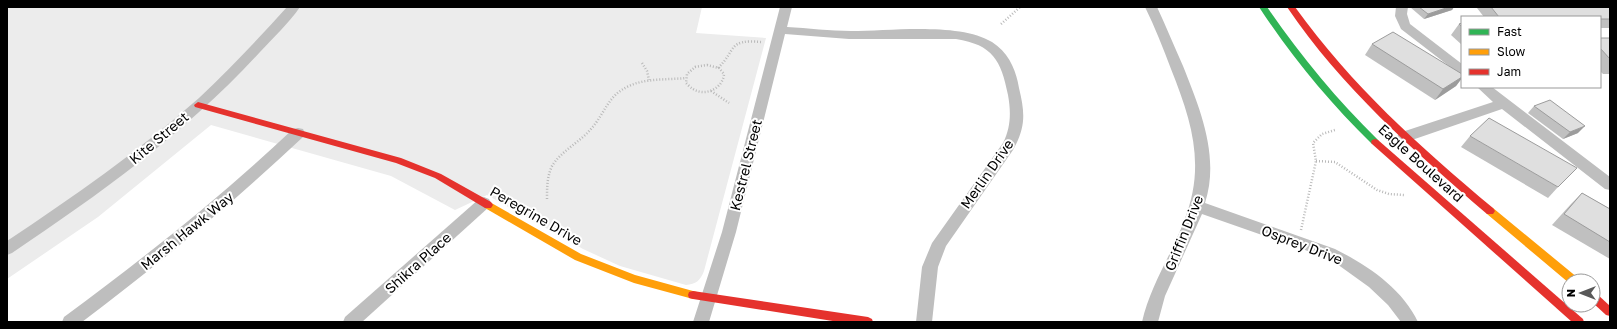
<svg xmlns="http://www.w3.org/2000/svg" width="1617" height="329" viewBox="0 0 1617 329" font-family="'Golos Text',sans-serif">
<rect width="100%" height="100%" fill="#fff"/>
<path fill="#ececec" d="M7,7h695l-6,26 70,5 -62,233c-4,10 -8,13 -18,14l-66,-19 -37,-17 -96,-54 -32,15 -64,-34 -180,-51 -113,92 -91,62z"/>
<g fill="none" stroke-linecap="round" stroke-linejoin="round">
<g stroke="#b9b9b9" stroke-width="2.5" stroke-dasharray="1 2" stroke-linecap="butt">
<polyline points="1001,24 1020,7"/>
<polyline points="642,63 647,71 649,80"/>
<path d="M707,65l12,3 5,6c-1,14 -18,23 -31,15 -2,-1 -5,-4 -7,-6l1,-9 8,-7z"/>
<path d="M718,68c19,-18 9,-29 43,-26"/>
<polyline points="711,91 729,103"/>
<polyline points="1316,161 1335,162 1377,190 1389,194 1404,195"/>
<path d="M547,199c0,-12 0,-22 5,-33 9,-15 28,-24 39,-37 15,-17 16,-33 38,-43 17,-8 38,-6 57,-8"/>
<polyline points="1301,230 1316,161 1313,143 1322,134 1335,130"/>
</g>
<g fill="#bebebe" fill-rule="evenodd">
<path d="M287,7h13c-11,16 -27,31 -40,45 -72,79 -160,142 -248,201l-5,2v-14c66,-44 132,-90 192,-143 31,-29 60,-60 88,-91z"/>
<path d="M780,7h12l-5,20c21,1 43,4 64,4 39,0 108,-9 141,11 17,11 24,28 27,46 6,25 7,39 -6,62l-67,96 -8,21 -6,55h-16l6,-55 10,-24 71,-100c8,-16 8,-31 5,-48 -7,-35 -15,-50 -52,-56h-107l-64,-5 -49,198 -27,90h-16l29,-90z"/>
<path d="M1145,7h12c9,19 17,39 26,59 17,43 37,90 22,137l130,46c32,16 67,39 83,73h-17l-13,-17 -19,-18 -32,-23 -12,-7 -123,-43 -37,82 -7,26h-16c8,-36 29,-66 42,-101 22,-55 8,-99 -13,-152 -8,-21 -16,-42 -26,-62z"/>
<polygon points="1396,7 1408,7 1407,14 1410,24 1462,64 1462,74 1458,73 1401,29 1395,16"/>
<polygon points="1477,87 1492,87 1610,177 1610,190 1605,189 1502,109 1409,141 1404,142 1399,141 1397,137 1399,133 1493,102"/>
<path d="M298,128l5,1 2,4 -2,4c-70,66 -144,127 -221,185h-20l2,-5c80,-59 157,-120 229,-188z"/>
<polygon points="484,197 489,199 491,203 489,207 362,322 343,322 345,317 479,199"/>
</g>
<path fill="#30b455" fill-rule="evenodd" d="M1259,7h8c33,48 69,92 111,133l1,2 -1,2h-6c-43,-42 -80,-87 -113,-137z"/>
<g fill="#ff9f0a" fill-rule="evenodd">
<polygon points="488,201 581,254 635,275 693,291 697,292 698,295 697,298 693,299 634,283 575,260 485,208 483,205 485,202"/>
<polygon points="1490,207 1493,208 1578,278 1579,281 1569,281 1569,283 1487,214 1485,211 1487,208"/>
</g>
<g fill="#e5322d" fill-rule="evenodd">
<path d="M1287,7h8c57,79 124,139 198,201l2,3 -2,3h-6c-73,-63 -146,-127 -200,-207z"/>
<polygon points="198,102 401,158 441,174 491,202 493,205 491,208 485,208 435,178 396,163 195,107 194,105"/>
<polygon points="1375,139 1378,140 1583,319 1584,322 1572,322 1372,144 1371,142 1372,140"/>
<polygon points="693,291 868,317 872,319 873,322 839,322 693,299 689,298 688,295 689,292"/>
<polygon points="1593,293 1597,294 1610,306 1610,316 1606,315 1593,303"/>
</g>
</g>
<g fill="#c0c0c0">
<polygon points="1410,7 1454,7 1452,10 1424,19"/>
<polygon points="1478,7 1610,7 1610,28 1600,28 1600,17 1484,17 1477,8"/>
<polygon points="1462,23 1462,45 1451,35 1459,24"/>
<polygon points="1600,38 1610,38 1610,74 1603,74 1600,71"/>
<polygon points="1372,44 1462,74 1462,78 1456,86 1435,100 1365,55"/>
<polygon points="1534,106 1578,133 1563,139 1528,113"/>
<polygon points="1470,136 1558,187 1548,198 1461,147"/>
<polygon points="1582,193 1610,209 1610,259 1552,225 1571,204"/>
</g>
<g fill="#9c9c9c">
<polygon points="1449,7 1454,7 1452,10 1424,19 1428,14"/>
<polygon points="1462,77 1462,78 1456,86 1435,100 1443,89"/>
<polygon points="1585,126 1578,133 1563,139 1570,132"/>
</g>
<g fill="#dfdfdf" stroke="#9c9c9c">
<polygon points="1419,7 1449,7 1428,14"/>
<polygon points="1491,7 1610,7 1610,19 1600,19 1600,17 1499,17"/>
<polygon points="1462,23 1462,27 1459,24"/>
<polygon points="1393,32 1462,74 1462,77 1443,89 1372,44"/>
<polygon points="1600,38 1610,38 1610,59 1600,48"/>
<polygon points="1550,100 1585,126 1570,132 1534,106"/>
<polygon points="1489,118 1577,168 1558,187 1470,136"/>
<polygon points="1582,193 1610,209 1610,242 1564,214"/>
</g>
<g text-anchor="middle" stroke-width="4" stroke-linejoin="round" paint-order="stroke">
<g font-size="14" fill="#000" stroke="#fff">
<text transform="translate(159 138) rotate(-40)" y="5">Kite Street</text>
<text transform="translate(1421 163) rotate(42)" y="5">Eagle Boulevard</text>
<text transform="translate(746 165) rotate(-76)" y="5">Kestrel Street</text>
<text transform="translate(987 174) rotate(-55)" y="5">Merlin Drive</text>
<text transform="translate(536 216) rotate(30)" y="5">Peregrine Drive</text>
<text transform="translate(187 231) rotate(-39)" y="5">Marsh Hawk Way</text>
<text transform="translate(1184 233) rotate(-68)" y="5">Griffin Drive</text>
<text transform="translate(1302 245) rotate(21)" y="5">Osprey Drive</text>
<text transform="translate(418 263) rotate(-42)" y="5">Shikra Place</text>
</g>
</g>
<rect width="1617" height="329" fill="none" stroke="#000000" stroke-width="16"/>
<rect x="1461" y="16" width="140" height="72" fill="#ffffff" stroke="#999999"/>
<rect x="1469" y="29" width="20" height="6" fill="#30b455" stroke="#999999"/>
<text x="1497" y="36" font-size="12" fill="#000000">Fast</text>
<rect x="1469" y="49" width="20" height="6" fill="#ff9f0a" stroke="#999999"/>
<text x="1497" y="56" font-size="12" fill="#000000">Slow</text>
<rect x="1469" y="69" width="20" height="6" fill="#e5322d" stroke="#999999"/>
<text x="1497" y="76" font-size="12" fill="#000000">Jam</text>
<g transform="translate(1581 293) rotate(270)"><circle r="19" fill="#ffffff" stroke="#999999"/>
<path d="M0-3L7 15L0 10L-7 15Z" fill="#595959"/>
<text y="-6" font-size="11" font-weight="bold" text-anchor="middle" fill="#000000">N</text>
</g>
</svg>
